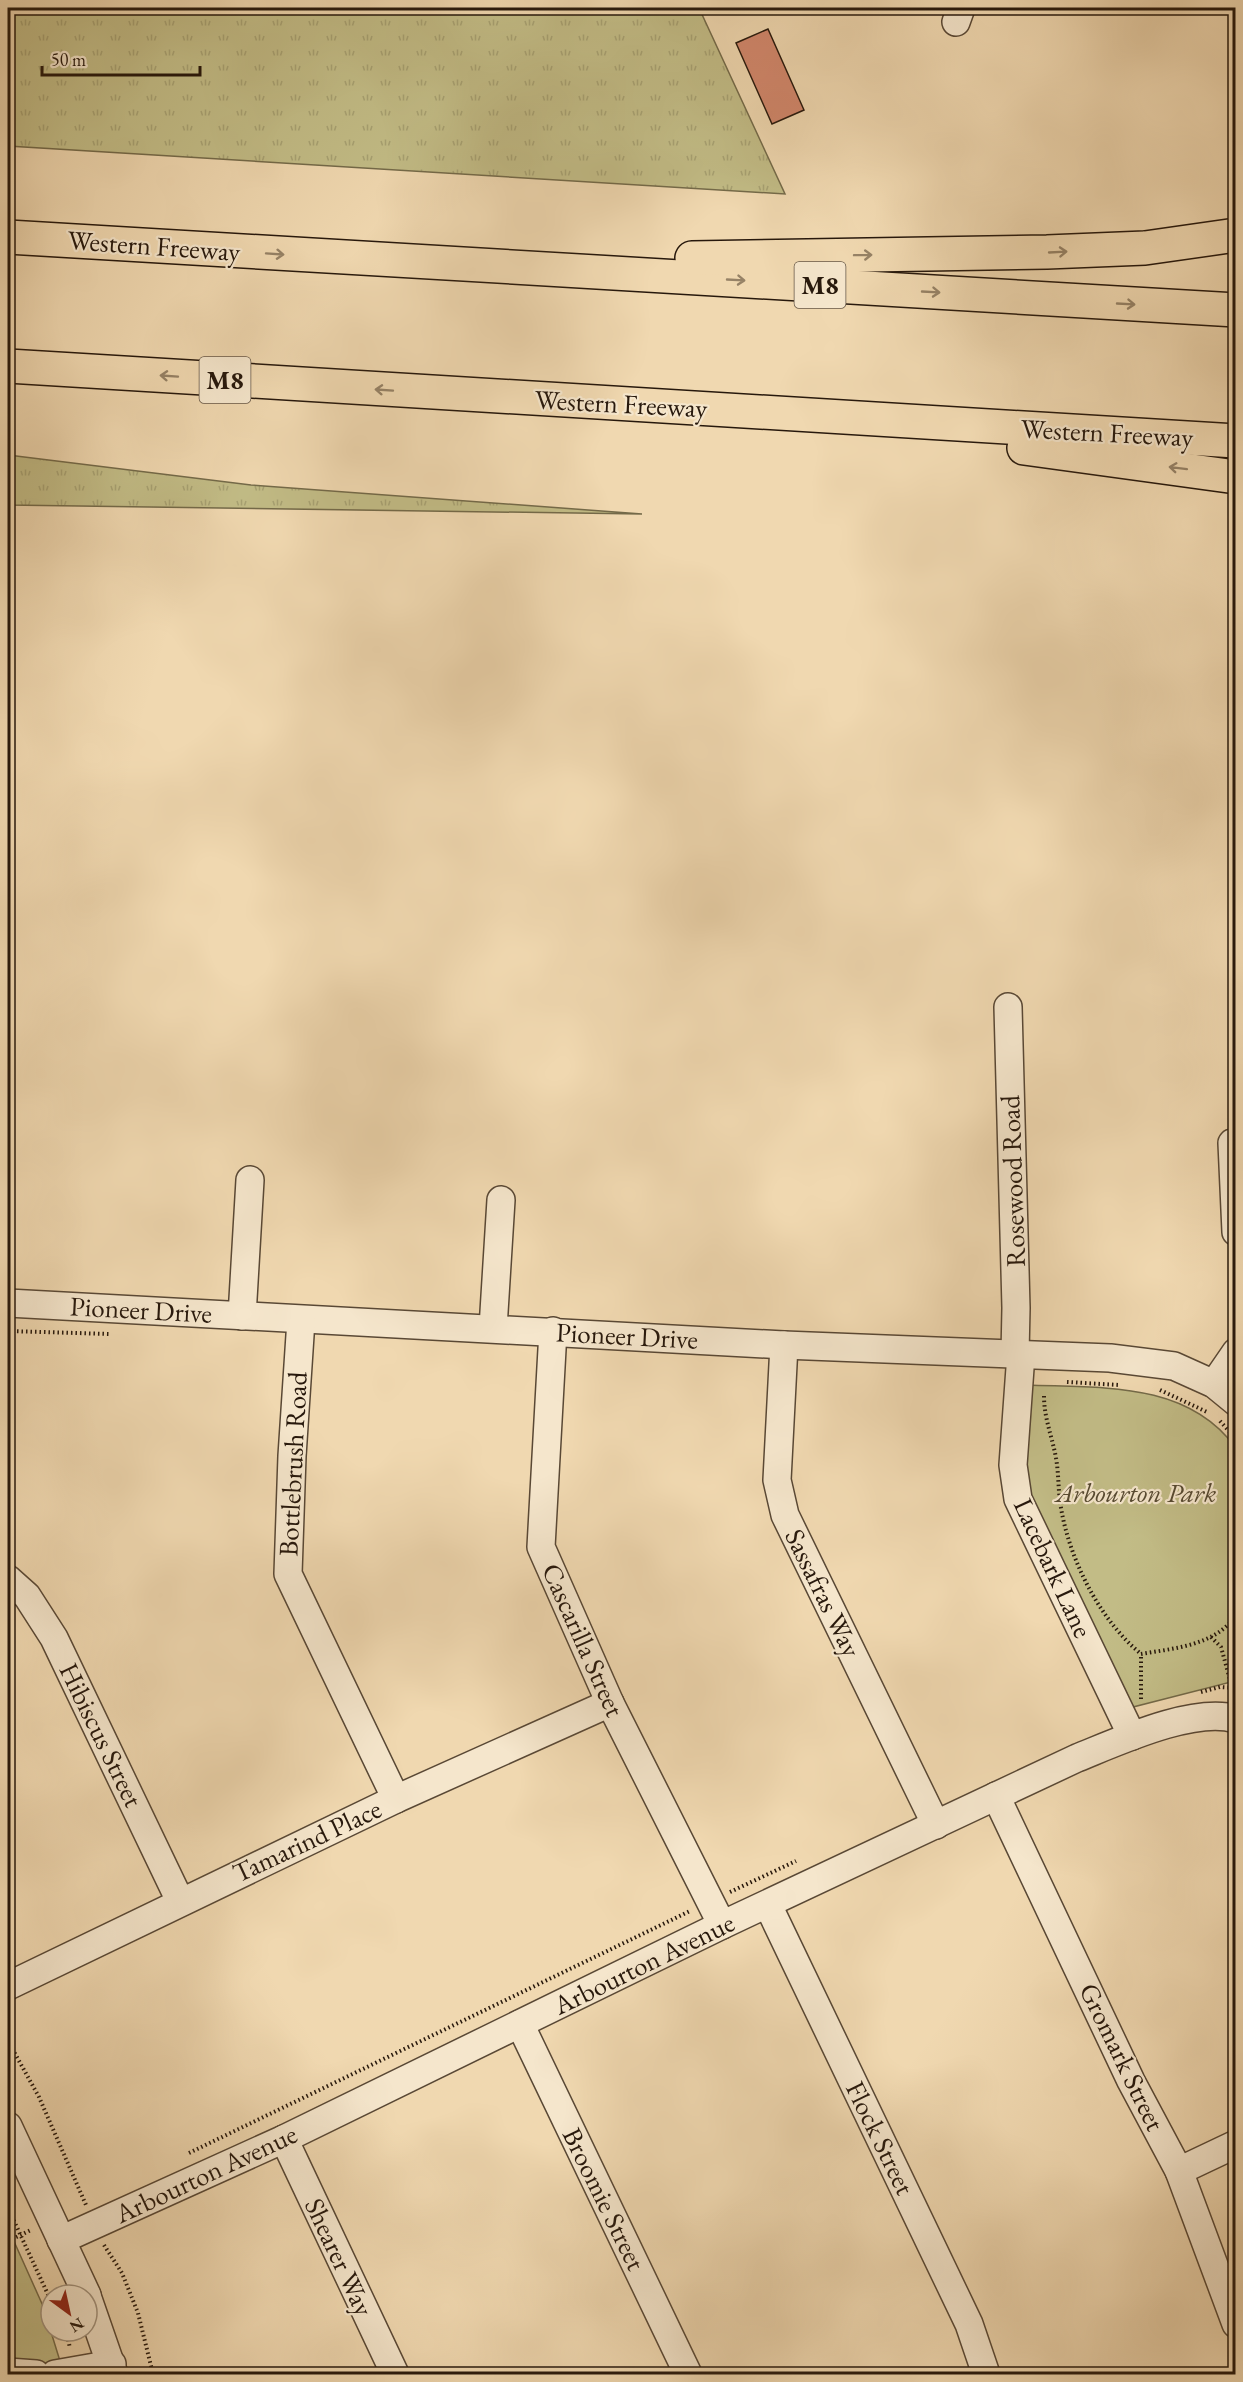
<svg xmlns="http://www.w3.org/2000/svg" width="1243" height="2382" viewBox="0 0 1243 2382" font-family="'EB Garamond',serif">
<defs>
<pattern id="grass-tufts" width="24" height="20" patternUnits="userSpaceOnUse" patternTransform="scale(1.5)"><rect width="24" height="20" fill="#c2bc86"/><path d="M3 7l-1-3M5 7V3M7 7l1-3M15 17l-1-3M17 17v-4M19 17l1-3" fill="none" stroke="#a7a172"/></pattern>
</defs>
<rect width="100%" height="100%" fill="#f0d8b0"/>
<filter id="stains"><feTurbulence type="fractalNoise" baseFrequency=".00333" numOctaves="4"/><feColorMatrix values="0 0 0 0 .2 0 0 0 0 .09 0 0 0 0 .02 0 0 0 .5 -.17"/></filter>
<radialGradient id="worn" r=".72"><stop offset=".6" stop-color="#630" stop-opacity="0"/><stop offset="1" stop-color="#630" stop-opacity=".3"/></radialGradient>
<g fill="url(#grass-tufts)" stroke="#746a49" stroke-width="1.5">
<polygon points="8,8 699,8 785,194 8,146"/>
<polygon points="8,455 251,485 642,514 8,505"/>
</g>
<g fill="#c2bc86" stroke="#746a49" stroke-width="1.5">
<path d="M1027,1385c73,3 160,-4 208,62v234l-106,27 -106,-222z"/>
<polygon points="8,2228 43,2306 64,2374 8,2374"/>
</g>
<polygon fill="#d2876c" stroke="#27180c" stroke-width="1.5" points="768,29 804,110 772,124 736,43"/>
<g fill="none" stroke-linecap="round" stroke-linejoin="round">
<defs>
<g id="minor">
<polyline points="956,22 961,8"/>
<polyline points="1008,1007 1016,1308 1015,1354"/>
<polyline points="1232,1143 1236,1232"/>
<polyline points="8,1303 784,1345 1110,1358 1174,1366 1214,1384 1236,1402"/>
<polyline points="242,1316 250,1180"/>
<polyline points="301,1320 292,1456 288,1574 396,1799"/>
<polyline points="493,1328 501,1200"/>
<polyline points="553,1331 541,1547 610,1703 722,1925"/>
<polyline points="784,1345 777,1480 785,1515 936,1825"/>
<polyline points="1021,1354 1013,1465 1018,1499 1132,1736"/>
<polyline points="1214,1384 1236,1352"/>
<polyline points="8,1579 27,1596 54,1638 180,1901"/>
<polyline points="996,1796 1131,2081 1179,2171 1236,2324"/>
<polyline points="768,1905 969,2324 986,2374"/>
<polyline points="8,1986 396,1799 610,1703"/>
<polyline points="520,2024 688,2374"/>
<polyline points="8,2126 87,2295"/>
<polyline points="284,2139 395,2374"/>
<polyline points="1179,2171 1236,2144"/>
<path d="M61,2240l223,-101 438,-214 355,-167c40,-16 117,-52 159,-39"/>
<polyline points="87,2296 114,2374"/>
<polyline points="8,2372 36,2374"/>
<polyline points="55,2374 112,2364"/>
</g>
<g id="highway">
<polyline points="8,237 1236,310"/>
<polyline points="692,258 1047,252 1145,248 1236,235"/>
<polyline points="8,366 1236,441"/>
<polyline points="1024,448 1236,477"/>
</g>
</defs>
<use href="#minor" stroke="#594835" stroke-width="30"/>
<use href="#highway" stroke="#27180c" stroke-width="36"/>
<g stroke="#27180c" stroke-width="4" stroke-dasharray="1.5 3" stroke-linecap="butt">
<polyline points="8,1331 110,1334"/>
<polyline points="1067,1382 1119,1385"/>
<polyline points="1160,1390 1207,1412"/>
<path d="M1044,1396c0,22 8,40 12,62 3,17 2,34 5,50 9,53 39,112 80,146"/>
<polyline points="1220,1421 1236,1439"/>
<polyline points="1236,1554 1236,1578"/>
<polyline points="1211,1637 1221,1647 1232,1687"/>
<polyline points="1201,1692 1220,1687 1236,1688"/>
<path d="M1141,1699v-45c34,-6 72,-8 95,-38"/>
<polyline points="730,1892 796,1861"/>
<polyline points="8,2041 39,2097 86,2205"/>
<polyline points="189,2153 690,1911"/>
<polyline points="8,2208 51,2301"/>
<polyline points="8,2241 31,2230"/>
<polyline points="104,2245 122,2273 138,2313 153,2374"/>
<polyline points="66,2331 70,2348"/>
</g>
<use href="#minor" stroke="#f5e6cc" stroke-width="27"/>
<use href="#highway" stroke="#f0d8b0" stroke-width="33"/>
</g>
<defs><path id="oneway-shaft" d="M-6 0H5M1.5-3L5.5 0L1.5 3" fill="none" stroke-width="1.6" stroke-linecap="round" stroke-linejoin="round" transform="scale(1.5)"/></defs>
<g stroke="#968266">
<use href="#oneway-shaft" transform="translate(1058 252) rotate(-3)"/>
<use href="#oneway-shaft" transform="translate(275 254) rotate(4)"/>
<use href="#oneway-shaft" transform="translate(863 255) rotate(-1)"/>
<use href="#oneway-shaft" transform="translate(736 280) rotate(3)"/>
<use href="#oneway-shaft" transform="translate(931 292) rotate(3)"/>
<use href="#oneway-shaft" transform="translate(1126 304) rotate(3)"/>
<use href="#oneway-shaft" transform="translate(169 376) rotate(-176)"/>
<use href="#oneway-shaft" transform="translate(384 390) rotate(-176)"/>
<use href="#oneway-shaft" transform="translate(1178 468) rotate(-173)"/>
</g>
<g text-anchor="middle" stroke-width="4.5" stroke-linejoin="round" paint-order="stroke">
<g fill="#f5e6cc" stroke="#655646" stroke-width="1.5">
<rect x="794.5" y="262" width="51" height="46" rx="4.5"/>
<rect x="199.5" y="357" width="51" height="46" rx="4.5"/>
</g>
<g font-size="26" font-weight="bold" fill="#27180c">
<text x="820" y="294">M8</text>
<text x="225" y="389">M8</text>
</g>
<g font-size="27" fill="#27180c" stroke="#f5e6cc">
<text transform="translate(154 246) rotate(4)" y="9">Western Freeway</text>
<text transform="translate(621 404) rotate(3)" y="9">Western Freeway</text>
<text transform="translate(1107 433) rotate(3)" y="9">Western Freeway</text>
<text transform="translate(1013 1181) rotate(-92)" y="9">Rosewood Road</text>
<text transform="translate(141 1310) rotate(3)" y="9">Pioneer Drive</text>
<text transform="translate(627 1336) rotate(3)" y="9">Pioneer Drive</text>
<text transform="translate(293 1464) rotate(-87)" y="9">Bottlebrush Road</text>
<text transform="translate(1053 1568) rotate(65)" y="9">Lacebark Lane</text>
<text transform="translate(823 1593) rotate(64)" y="9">Sassafras Way</text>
<text transform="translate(583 1640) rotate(66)" y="9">Cascarilla Street</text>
<text transform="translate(101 1735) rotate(64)" y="9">Hibiscus Street</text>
<text transform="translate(307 1841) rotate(-25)" y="9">Tamarind Place</text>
<text transform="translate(644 1964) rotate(-26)" y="9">Arbourton Avenue</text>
<text transform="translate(1122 2057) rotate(64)" y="9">Gromark Street</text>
<text transform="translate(880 2138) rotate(64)" y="9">Flock Street</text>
<text transform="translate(206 2174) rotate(-25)" y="9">Arbourton Avenue</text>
<text transform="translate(604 2199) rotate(64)" y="9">Broomie Street</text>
<text transform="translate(339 2257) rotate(65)" y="9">Shearer Way</text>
</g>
<g font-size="27" font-style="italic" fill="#564931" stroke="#f5e6cc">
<text x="1136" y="1502">Arbourton Park</text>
</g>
</g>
<rect width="1243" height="2382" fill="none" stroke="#f0d8b0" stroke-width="30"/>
<rect x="9" y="9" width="1225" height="2364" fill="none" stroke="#27180c" stroke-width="3"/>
<rect x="15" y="15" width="1213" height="2352" fill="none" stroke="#27180c" stroke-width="1.5"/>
<g transform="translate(69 2313) rotate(147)"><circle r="28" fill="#f5e6cc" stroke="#a3947f" stroke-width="1.5"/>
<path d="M0-4.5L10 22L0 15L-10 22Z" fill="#8f2418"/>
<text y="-9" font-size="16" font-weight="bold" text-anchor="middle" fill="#27180c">N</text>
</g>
<path d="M42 66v9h158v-9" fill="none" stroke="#27180c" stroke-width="3"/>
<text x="51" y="66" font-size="18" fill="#27180c" stroke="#f5e6cc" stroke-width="4.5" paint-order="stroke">50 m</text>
<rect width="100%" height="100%" filter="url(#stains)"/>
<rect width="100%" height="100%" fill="url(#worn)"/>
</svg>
